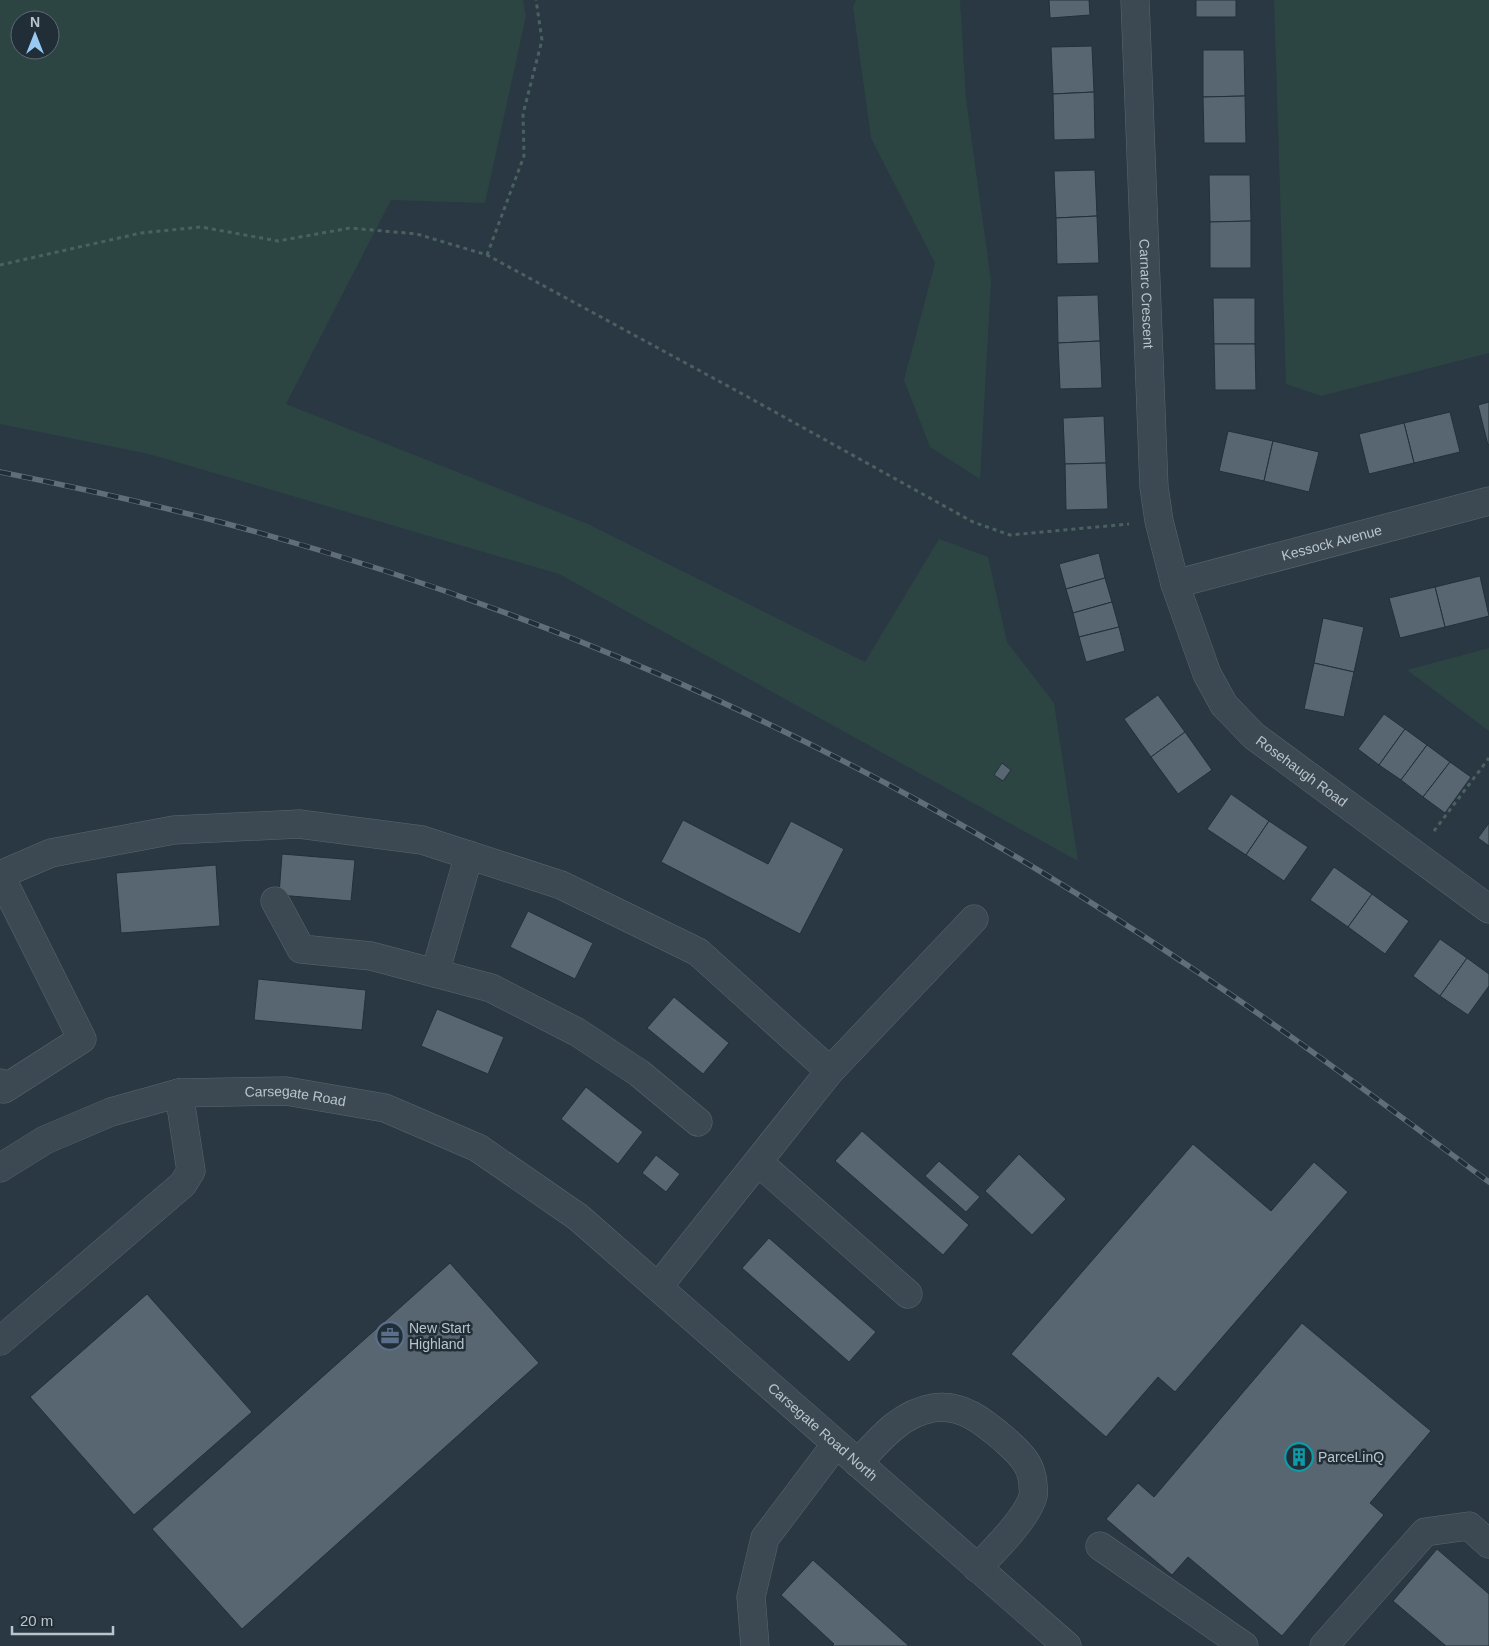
<svg xmlns="http://www.w3.org/2000/svg" width="1489" height="1646" viewBox="0 0 1489 1646" font-family="Helvetica,sans-serif">
<rect width="100%" height="100%" fill="#293842"/>
<g fill="#2c4543" fill-rule="evenodd">
<path d="M0,0h523l3,16 -41,187 -94,-3 -105,204 302,120 277,138 74,-123 49,18 19,85 47,61 24,158 -519,-287 -410,-120 -149,-30zM20,20h30v30h-30z"/>
<polygon points="856,0 960,0 966,99 991,281 980,479 930,447 904,380 935,263 871,138 853,7"/>
<polygon points="1274,0 1489,0 1489,353 1321,396 1286,384"/>
<polygon points="1489,648 1489,731 1407,670"/>
</g>
<g fill="#576671" stroke="#243039">
<polygon points="1049,0 1089,0 1090,15 1050,18"/>
<rect x="1196" y="0" width="40" height="17"/>
<polygon points="1092,46 1094,92 1053,94 1051,47"/>
<polygon points="1203,50 1244,50 1245,96 1203,97"/>
<polygon points="1094,92 1095,139 1054,140 1053,94"/>
<polygon points="1245,96 1246,143 1204,143 1203,97"/>
<polygon points="1095,170 1097,216 1056,218 1054,171"/>
<polygon points="1209,175 1250,175 1251,221 1210,222"/>
<polygon points="1097,216 1099,263 1057,264 1056,218"/>
<polygon points="1251,221 1251,268 1210,268 1210,222"/>
<polygon points="1098,295 1100,341 1058,343 1057,296"/>
<polygon points="1213,298 1255,298 1255,344 1214,344"/>
<polygon points="1100,341 1102,388 1060,389 1058,343"/>
<polygon points="1214,344 1255,344 1256,390 1215,390"/>
<polygon points="1489,402 1489,444 1488,445 1478,405"/>
<polygon points="1450,412 1460,452 1414,463 1404,423"/>
<polygon points="1104,416 1106,463 1065,464 1063,418"/>
<polygon points="1404,423 1414,463 1369,474 1359,434"/>
<polygon points="1228,431 1273,441 1264,481 1219,471"/>
<polygon points="1273,441 1319,452 1309,492 1264,481"/>
<polygon points="1106,463 1108,509 1066,510 1065,464"/>
<polygon points="1099,553 1105,578 1066,589 1059,564"/>
<polygon points="1480,576 1489,616 1445,627 1435,587"/>
<polygon points="1105,578 1112,602 1073,613 1066,589"/>
<polygon points="1435,587 1445,627 1400,638 1389,598"/>
<polygon points="1112,602 1119,627 1079,637 1073,613"/>
<polygon points="1323,618 1364,627 1354,672 1314,663"/>
<polygon points="1119,627 1125,651 1086,662 1079,637"/>
<polygon points="1314,663 1354,672 1344,717 1304,709"/>
<polygon points="1158,695 1185,732 1151,757 1124,719"/>
<polygon points="1384,714 1405,729 1379,765 1358,749"/>
<polygon points="1405,729 1427,745 1401,780 1379,765"/>
<polygon points="1185,732 1212,770 1178,794 1151,757"/>
<polygon points="1427,745 1450,762 1423,797 1401,780"/>
<polygon points="1450,762 1471,777 1445,813 1423,797"/>
<polygon points="1002,763 1011,770 1003,781 994,775"/>
<polygon points="1231,794 1269,821 1246,855 1207,829"/>
<polygon points="683,820 768,864 791,821 844,849 800,934 661,862"/>
<polygon points="1269,821 1308,847 1284,881 1246,855"/>
<polygon points="1489,823 1489,846 1478,838"/>
<polygon points="282,854 355,860 351,901 279,895"/>
<polygon points="216,865 220,926 121,933 116,873"/>
<polygon points="1334,867 1372,894 1348,927 1310,900"/>
<polygon points="1372,894 1409,921 1385,954 1348,927"/>
<polygon points="528,911 593,943 575,979 510,947"/>
<polygon points="1440,939 1467,958 1440,996 1413,976"/>
<polygon points="1467,958 1489,974 1489,986 1468,1015 1440,996"/>
<polygon points="258,979 366,990 362,1030 254,1020"/>
<polygon points="674,997 729,1043 703,1074 647,1028"/>
<polygon points="437,1009 504,1037 488,1074 421,1046"/>
<polygon points="586,1087 643,1132 618,1164 561,1119"/>
<polygon points="862,1131 969,1225 943,1255 835,1161"/>
<polygon points="1193,1144 1271,1211 1314,1162 1348,1192 1175,1392 1158,1377 1106,1437 1011,1354"/>
<polygon points="1019,1154 1066,1199 1032,1235 985,1191"/>
<polygon points="656,1155 680,1174 666,1192 642,1173"/>
<polygon points="939,1161 980,1197 966,1212 925,1176"/>
<polygon points="769,1238 876,1332 849,1362 742,1268"/>
<polygon points="450,1263 539,1363 242,1629 152,1529"/>
<polygon points="147,1294 252,1412 134,1515 30,1397"/>
<polygon points="1302,1323 1431,1431 1370,1503 1384,1515 1282,1636 1188,1557 1172,1575 1106,1519 1138,1483 1154,1497"/>
<polygon points="1437,1549 1489,1594 1489,1646 1446,1646 1393,1601"/>
<polygon points="813,1560 909,1646 832,1646 834,1644 781,1595"/>
</g>
<g fill="none" stroke-linecap="round" stroke-linejoin="round">
<defs>
<g id="minor">
<path id="s1" d="M1135,0l19,487 5,34 16,63 32,90 17,31 30,31 235,173"/>
<path id="s2" d="M1175,584l314,-83"/>
<polyline points="0,875 51,853 174,830 299,824 422,840 561,885 698,952 830,1071"/>
<polyline points="0,875 82,1039 4,1089 0,1083"/>
<polyline points="275,901 301,949 371,956 491,988 577,1032 639,1073 698,1122"/>
<polyline points="435,973 469,855"/>
<polyline points="758,1162 908,1294"/>
<path id="s3" d="M0,1168l45,-28 66,-28 68,-19 107,-2 99,17 93,40 100,69 489,429"/>
<polyline points="658,1287 830,1071 974,919"/>
<polyline points="0,1341 183,1184 191,1171 179,1093"/>
<path d="M858,1463c21,-23 43,-50 75,-55 28,-5 51,14 71,31 15,14 28,24 29,46 0,4 1,8 0,11 -5,21 -40,56 -56,72"/>
<polyline points="1100,1546 1244,1646"/>
<polyline points="755,1646 751,1597 765,1538 836,1444"/>
<polyline points="1324,1646 1425,1532 1469,1526 1489,1544"/>
</g>
</defs>
<use href="#minor" stroke="#5b676f" stroke-width="29"/>
<g stroke="#4b6160" stroke-width="3" stroke-dasharray="4 4" stroke-linecap="butt">
<polyline points="487,255 524,156 523,114 542,40 536,0"/>
<polyline points="0,265 141,233 201,227 278,241 350,228 417,234 487,255 748,397 973,522 1010,535 1129,524"/>
<polyline points="1434,831 1489,758"/>
</g>
<use href="#minor" stroke="#3d4952" stroke-width="28"/>
<defs>
<path id="rail" d="M0,472c74,15 147,31 220,50 244,65 485,161 706,283 119,66 235,140 347,219 73,51 144,105 216,158"/>
</defs>
<use href="#rail" stroke="#5f6e78" stroke-width="5.5"/>
<use href="#rail" stroke="#222e37" stroke-width="4" stroke-dasharray="11" stroke-linecap="butt"/>
</g>
<defs>
<symbol id="office-ring" viewBox="-11 -11 22 22"><circle r="9.5" fill="#222e37" stroke="#5c6f8a" stroke-width="1.5"/><path d="M-6-3h4V-5.5h4V-3h4V5H-6ZM-1-4.5V-3h2v-1.5ZM-6 0V1H6V0Z" fill="#5c6f8a"/></symbol>
<symbol id="building-ring" viewBox="-11 -11 22 22"><circle r="9.5" fill="#222e37" stroke="#0f9aa8" stroke-width="1.5"/><path d="M-4-6H4V6H1V3H-1V6H-4ZM-2.5-4.3h1.7v1.8h-1.7ZM.8-4.3h1.7v1.8H.8ZM-2.5-1h1.7V.8h-1.7ZM.8-1h1.7V.8H.8Z" fill="#0f9aa8"/></symbol>
</defs>
<g fill-rule="evenodd">
<use href="#office-ring" x="374" y="1320" width="32" height="32"/>
<use href="#building-ring" x="1283" y="1441" width="32" height="32"/>
</g>
<g text-anchor="middle" stroke-width="5" stroke-linejoin="round" paint-order="stroke">
<g font-size="14" fill="#bac4cb" stroke="#222e37">
<text dy="5" stroke="none"><textPath href="#s1" startOffset="294">Carnarc Crescent</textPath></text>
<text dy="5" stroke="none"><textPath href="#s2" startOffset="162">Kessock Avenue</textPath></text>
<text dy="5" stroke="none"><textPath href="#s1" startOffset="820">Rosehaugh Road</textPath></text>
<text dy="5" stroke="none"><textPath href="#s3" startOffset="312">Carsegate Road</textPath></text>
<text dy="5" stroke="none"><textPath href="#s3" startOffset="951">Carsegate Road North</textPath></text>
</g>
<g font-size="14" fill="#bac4cb" stroke="#222e37" text-anchor="start">
<text x="409" y="1333">New Start<tspan x="409" dy="16">Highland</tspan></text>
<text x="1318" y="1462">ParceLinQ</text>
</g>
</g>
<g transform="translate(35 35)"><circle r="24" fill="#222e37" stroke="#5f6a72"/>
<path d="M0-4L9 19L0 12L-9 19Z" fill="#98caf3"/>
<text y="-8" font-size="14" font-weight="bold" text-anchor="middle" fill="#bac4cb">N</text>
</g>
<path d="M12 1626v8h101v-8" fill="none" stroke="#bac4cb" stroke-width="2.5"/>
<text x="20" y="1626" font-size="15" fill="#bac4cb" stroke="#222e37" stroke-width="4" paint-order="stroke">20 m</text>
</svg>
